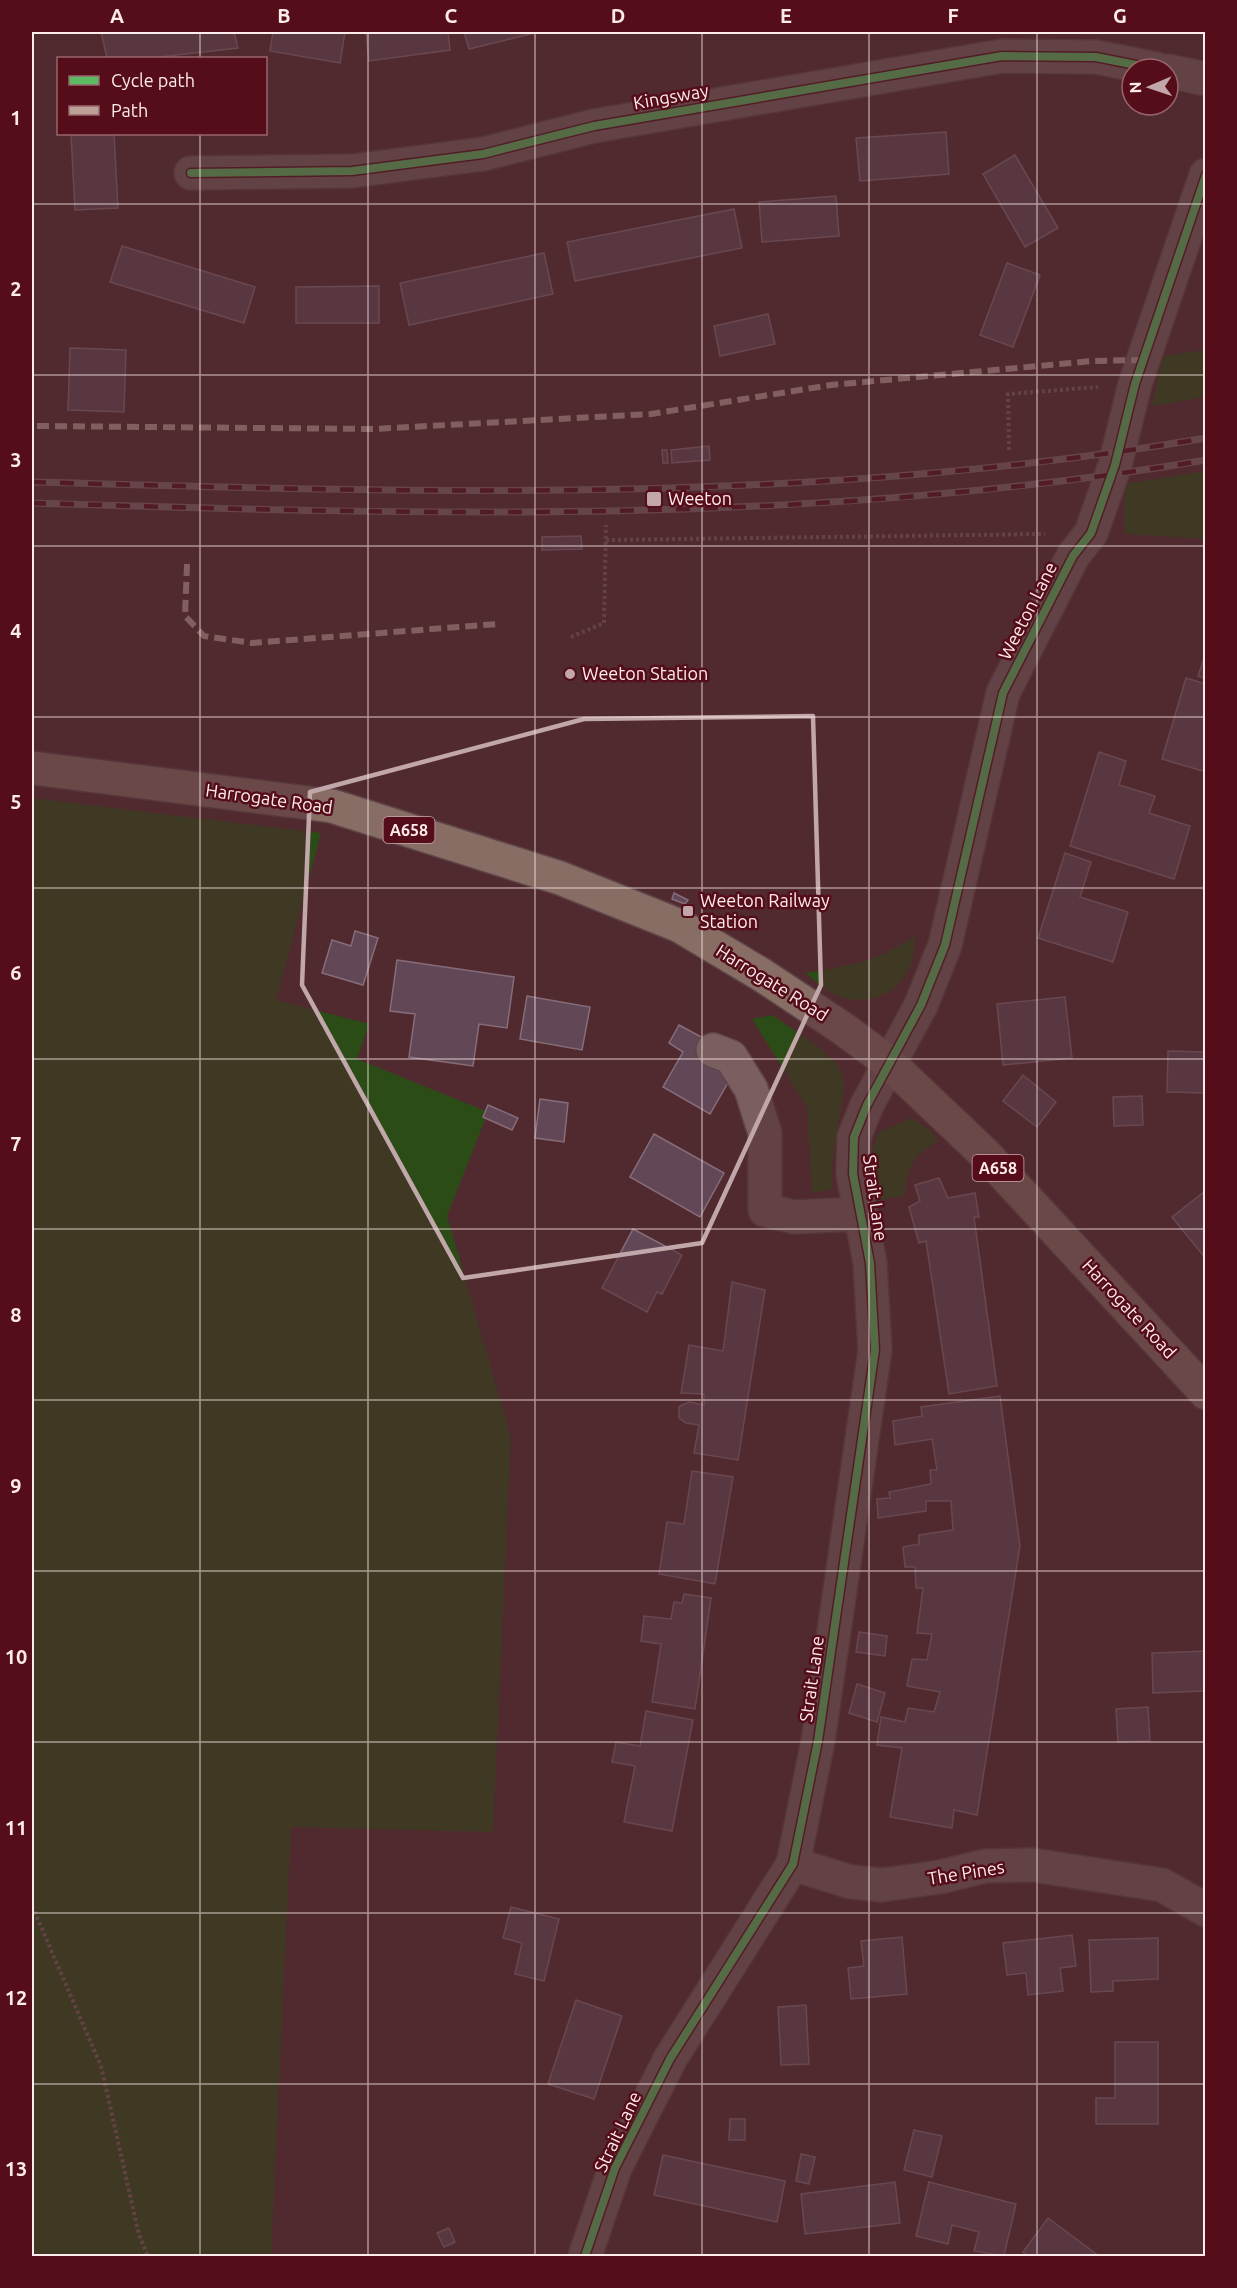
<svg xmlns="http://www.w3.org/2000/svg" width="1237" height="2288" viewBox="0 0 1237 2288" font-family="Ubuntu,sans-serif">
<rect width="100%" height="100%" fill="#512a2f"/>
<g fill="#2c4c17">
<polygon points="1205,350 1205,397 1152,406 1163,356"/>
<polygon points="1205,471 1205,539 1124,534 1124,484"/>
<polygon points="32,798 321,833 276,1000 369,1024 357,1059 488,1112 447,1216 511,1437 493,1832 291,1827 271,2256 32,2256"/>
<path d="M914,936c5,39 -26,69 -65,63 -17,-2 -31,-16 -44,-26 40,-6 75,-12 109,-37z"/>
<polygon points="772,1015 819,1047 838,1065 845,1083 832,1164 832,1189 812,1193 807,1107 752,1019"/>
<path d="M911,1118l21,13 5,11c-27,15 -28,25 -33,54l-35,6 2,-47 7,-22z"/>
</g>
<g fill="#624856" stroke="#876c7a" stroke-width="1.5">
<polygon points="101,32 234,32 238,48 150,58 107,58"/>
<polygon points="273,32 345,32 340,63 270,51"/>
<polygon points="366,32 448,32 450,50 369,61"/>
<polygon points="464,32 539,32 469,49"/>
<polygon points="946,132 949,174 860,181 856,138"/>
<polygon points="71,134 114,134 118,208 75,210"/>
<polygon points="1015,155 1058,228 1025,247 983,174"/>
<polygon points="836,196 839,236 762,242 759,202"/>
<polygon points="734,209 742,248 575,281 567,242"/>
<polygon points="122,246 255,287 244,323 110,282"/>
<polygon points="544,253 553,294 409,325 400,283"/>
<polygon points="1007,263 1040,275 1013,347 980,335"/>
<polygon points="379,286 379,323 296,323 296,287"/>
<polygon points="768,314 775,344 720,356 714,326"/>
<polygon points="70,348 126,350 124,412 68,410"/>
<polygon points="709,446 710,460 672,463 671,450"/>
<polygon points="662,450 667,450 668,463 663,463"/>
<polygon points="581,536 582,549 542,550 542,537"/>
<polygon points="1206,652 1206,679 1198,676"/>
<polygon points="1186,678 1206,684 1206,772 1162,759"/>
<polygon points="1099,752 1126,761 1119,785 1155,796 1149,813 1190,826 1174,879 1070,846"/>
<polygon points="1065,853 1091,862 1080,897 1128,912 1113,962 1038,938"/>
<polygon points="674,893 688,900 685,904 672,899"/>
<polygon points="355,931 378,938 363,985 322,973 332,940 351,946"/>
<polygon points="397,960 514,977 507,1028 479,1024 473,1066 409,1057 415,1014 390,1011"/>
<polygon points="527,996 590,1007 582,1050 520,1039"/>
<polygon points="1065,997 1072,1058 1003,1065 997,1004"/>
<polygon points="679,1025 707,1040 733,1074 710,1114 663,1087 683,1052 669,1043"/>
<polygon points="1168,1051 1206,1052 1206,1093 1167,1092"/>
<polygon points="1023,1075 1056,1102 1037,1127 1003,1101"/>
<polygon points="1142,1096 1143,1125 1114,1126 1113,1097"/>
<polygon points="540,1099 568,1103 564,1142 535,1138"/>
<polygon points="488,1105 518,1118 512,1130 483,1117"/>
<polygon points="654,1134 724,1173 700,1217 630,1177"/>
<polygon points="939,1178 948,1198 975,1193 979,1217 974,1217 997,1386 949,1394 926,1241 919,1243 909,1207 920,1201 915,1185"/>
<polygon points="1205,1191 1206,1192 1206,1259 1172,1217"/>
<polygon points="633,1229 682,1255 662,1294 657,1292 647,1312 602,1288"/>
<polygon points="732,1282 765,1290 738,1460 694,1453 699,1425 686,1423 679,1418 679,1407 684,1404 690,1402 704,1405 704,1394 681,1393 689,1345 723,1351"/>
<polygon points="1000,1396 1020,1546 977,1815 954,1810 952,1828 890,1817 902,1748 877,1745 881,1717 905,1722 908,1708 934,1712 940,1692 907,1686 912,1659 927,1660 932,1634 917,1633 923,1588 916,1588 915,1567 905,1567 903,1547 919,1544 919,1535 953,1530 951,1501 926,1501 926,1511 878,1518 877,1499 890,1498 889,1492 931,1484 930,1470 937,1470 932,1439 895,1445 893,1421 922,1416 921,1407"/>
<polygon points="692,1471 733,1477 715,1584 659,1574 667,1522 684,1524"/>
<polygon points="684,1594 711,1598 695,1709 652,1702 661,1644 641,1641 644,1616 671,1619 674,1602 682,1603"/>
<polygon points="859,1632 887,1636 885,1656 856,1652"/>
<polygon points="1206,1651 1206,1691 1153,1693 1152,1653"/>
<polygon points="857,1684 885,1693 877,1722 849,1713"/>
<polygon points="1148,1707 1150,1741 1118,1742 1116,1709"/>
<polygon points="646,1711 693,1720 672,1831 624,1822 635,1766 612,1762 616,1742 640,1746"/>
<polygon points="511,1907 559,1919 544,1981 515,1974 522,1943 503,1938"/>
<polygon points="1072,1935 1076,1966 1060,1968 1063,1991 1028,1995 1026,1973 1007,1975 1003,1943"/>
<polygon points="902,1937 907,1994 851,1999 848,1968 864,1966 861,1941"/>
<polygon points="1158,1938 1158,1979 1113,1981 1113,1991 1091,1992 1089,1940"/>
<polygon points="576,2000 622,2016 594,2099 548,2084"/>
<polygon points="806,2005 809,2064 781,2065 778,2007"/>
<polygon points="1115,2042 1158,2042 1158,2124 1096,2124 1096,2098 1115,2098"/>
<polygon points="730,2119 745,2119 745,2140 729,2140"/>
<polygon points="914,2130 942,2136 932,2177 904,2170"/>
<polygon points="801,2154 815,2157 809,2184 796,2181"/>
<polygon points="663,2155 785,2181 777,2222 654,2195"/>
<polygon points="895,2182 900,2223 805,2234 801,2194"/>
<polygon points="929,2182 1016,2204 1004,2256 974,2251 979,2232 952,2225 948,2244 916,2236"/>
<polygon points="1048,2218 1099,2256 1029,2256 1023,2252"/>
<polygon points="449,2228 455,2242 444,2247 437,2233"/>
</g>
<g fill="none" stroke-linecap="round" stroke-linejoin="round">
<defs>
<g id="minor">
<polyline points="1168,71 1206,79"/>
<polyline points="191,173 352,171 483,154 594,126 1002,56 1096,57 1156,69"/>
<polyline points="713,1050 731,1057 751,1089 765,1133 765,1210 794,1217 859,1214"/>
<polyline points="793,1864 851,1882 882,1885 940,1877 985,1866 1033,1865 1162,1885 1206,1910"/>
<polyline points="585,2256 615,2168 670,2059 793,1864 818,1741 875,1350 870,1263 853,1174 854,1137 867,1105 921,1005 945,945 1003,693 1073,556 1091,533 1115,465 1135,384 1206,175"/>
</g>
<polyline id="highway" points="32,768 332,806 560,878 680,926 762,975 845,1030 889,1063 985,1154 1206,1393"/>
</defs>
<use href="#minor" stroke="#5f4548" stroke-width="36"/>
<use href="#highway" stroke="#5f4548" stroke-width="36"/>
<g stroke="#7b6163" stroke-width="4" stroke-dasharray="3 3" stroke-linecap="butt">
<polyline points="1009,450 1008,394 1098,387"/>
<polyline points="606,540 1045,534"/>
<polyline points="571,637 604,623 606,525"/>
<polyline points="32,1906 101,2066 139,2235 148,2256"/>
</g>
<use href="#minor" stroke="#7b5f60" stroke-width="33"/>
<use href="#highway" stroke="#876d64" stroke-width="33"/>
<defs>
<g id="rail">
<path d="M32,482c391,11 786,23 1174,-44"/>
<path d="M32,503c391,12 786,23 1174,-43"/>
</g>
</defs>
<use href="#rail" stroke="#81666a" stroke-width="7"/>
<use href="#rail" stroke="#550d19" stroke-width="4.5" stroke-dasharray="14" stroke-linecap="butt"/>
<g stroke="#bda197" stroke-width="6" stroke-dasharray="12 6" stroke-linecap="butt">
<polyline points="37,426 373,429 651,414 831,385 1093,361 1144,360"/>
<polyline points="187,564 185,616 204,636 252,643 497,624"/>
</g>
<defs>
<g id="cycleway">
<polyline points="191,173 352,171 483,154 594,126 1002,56 1096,57 1156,69"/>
<polyline points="585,2256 615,2168 670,2059 793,1864 818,1741 875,1350 870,1263 853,1174 854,1137 867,1105 921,1005 945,945 1003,693 1073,556 1091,533 1115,465 1135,384 1206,175"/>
</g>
</defs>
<use href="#cycleway" stroke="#550d19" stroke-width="11"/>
<use href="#cycleway" stroke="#5cba63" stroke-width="8"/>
</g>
<path d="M0 0H1237V2288H0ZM813,716l8,269 -119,258 -239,35 -161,-293 8,-193 274,-73z" fill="#512a2f" fill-opacity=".55" fill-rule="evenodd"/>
<path fill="none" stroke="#c1a7a9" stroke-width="4.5" stroke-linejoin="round" d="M813,716l8,269 -119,258 -239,35 -161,-293 8,-193 274,-73z"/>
<path fill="none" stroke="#feebeb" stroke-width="1.5" stroke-opacity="0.55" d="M200,32v26M368,32v2224M535,32v2224M702,32v2224M869,32v2224M1037,32v2224M200,134v2122M32,204h1174M32,375h1174M32,546h1174M32,717h1174M32,888h1174M32,1059h1174M32,1229h1174M32,1400h1174M32,1571h1174M32,1742h1174M32,1913h1174M32,2084h1174"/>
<g fill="#c1a7a9" stroke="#550d19" stroke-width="2">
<rect x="646" y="491" width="16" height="16" rx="3"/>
<circle cx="570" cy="674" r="6"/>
<rect x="682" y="905" width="12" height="12" rx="3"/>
</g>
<g text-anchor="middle" stroke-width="5" stroke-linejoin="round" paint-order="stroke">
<g fill="#550d19" stroke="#cba8ac" stroke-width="1.5">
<rect x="383.5" y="817" width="51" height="26" rx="4.5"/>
<rect x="972.5" y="1155" width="51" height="26" rx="4.5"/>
</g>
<g font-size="16" font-weight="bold" fill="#feebeb">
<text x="409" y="836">A658</text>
<text x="998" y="1174">A658</text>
</g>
<g font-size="18" fill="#feebeb" stroke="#550d19">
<text transform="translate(671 97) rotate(-10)" y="6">Kingsway</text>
<text transform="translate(1028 611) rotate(-63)" y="6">Weeton Lane</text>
<text transform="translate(269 799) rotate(8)" y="6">Harrogate Road</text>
<text transform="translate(772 983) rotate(32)" y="6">Harrogate Road</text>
<text transform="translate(875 1198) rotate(82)" y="6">Strait Lane</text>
<text transform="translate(1129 1309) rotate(47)" y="6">Harrogate Road</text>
<text transform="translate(812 1679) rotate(-82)" y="6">Strait Lane</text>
<text transform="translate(966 1873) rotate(-9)" y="6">The Pines</text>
<text transform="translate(618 2132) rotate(-65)" y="6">Strait Lane</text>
</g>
<g font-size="18" fill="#feebeb" stroke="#550d19" text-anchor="start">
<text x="668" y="505">Weeton</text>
<text x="582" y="680">Weeton Station</text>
<text x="700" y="907">Weeton Railway<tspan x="700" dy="21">Station</tspan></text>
</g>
</g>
<rect width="1237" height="2288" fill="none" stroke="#550d19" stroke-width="66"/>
<rect x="57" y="57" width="210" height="78" fill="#550d19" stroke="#99666d" stroke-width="1.5"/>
<rect x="69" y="76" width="30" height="9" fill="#5cba63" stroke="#99666d" stroke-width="1.5"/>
<text x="111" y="87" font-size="18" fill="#feebeb">Cycle path</text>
<rect x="69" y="106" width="30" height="9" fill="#bda197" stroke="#99666d" stroke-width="1.5"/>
<text x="111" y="117" font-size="18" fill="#feebeb">Path</text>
<g transform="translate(1150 87) rotate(268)"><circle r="28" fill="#550d19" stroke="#99666d" stroke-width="1.5"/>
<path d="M0-4.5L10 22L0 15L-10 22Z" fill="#c1a7a9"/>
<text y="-9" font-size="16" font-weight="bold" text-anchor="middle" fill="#feebeb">N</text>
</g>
<rect x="33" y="33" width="1171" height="2222" fill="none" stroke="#feebeb" stroke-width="2"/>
<g font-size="20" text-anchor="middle" font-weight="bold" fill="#feebeb">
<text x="117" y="23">A</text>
<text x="284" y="23">B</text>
<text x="451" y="23">C</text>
<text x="618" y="23">D</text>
<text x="786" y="23">E</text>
<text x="953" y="23">F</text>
<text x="1120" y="23">G</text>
<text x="16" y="125">1</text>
<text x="16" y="296">2</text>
<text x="16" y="467">3</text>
<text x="16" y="638">4</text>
<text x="16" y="809">5</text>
<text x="16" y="980">6</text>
<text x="16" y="1151">7</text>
<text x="16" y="1322">8</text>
<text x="16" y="1493">9</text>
<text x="16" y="1664">10</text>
<text x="16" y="1835">11</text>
<text x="16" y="2005">12</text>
<text x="16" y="2176">13</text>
</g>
</svg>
